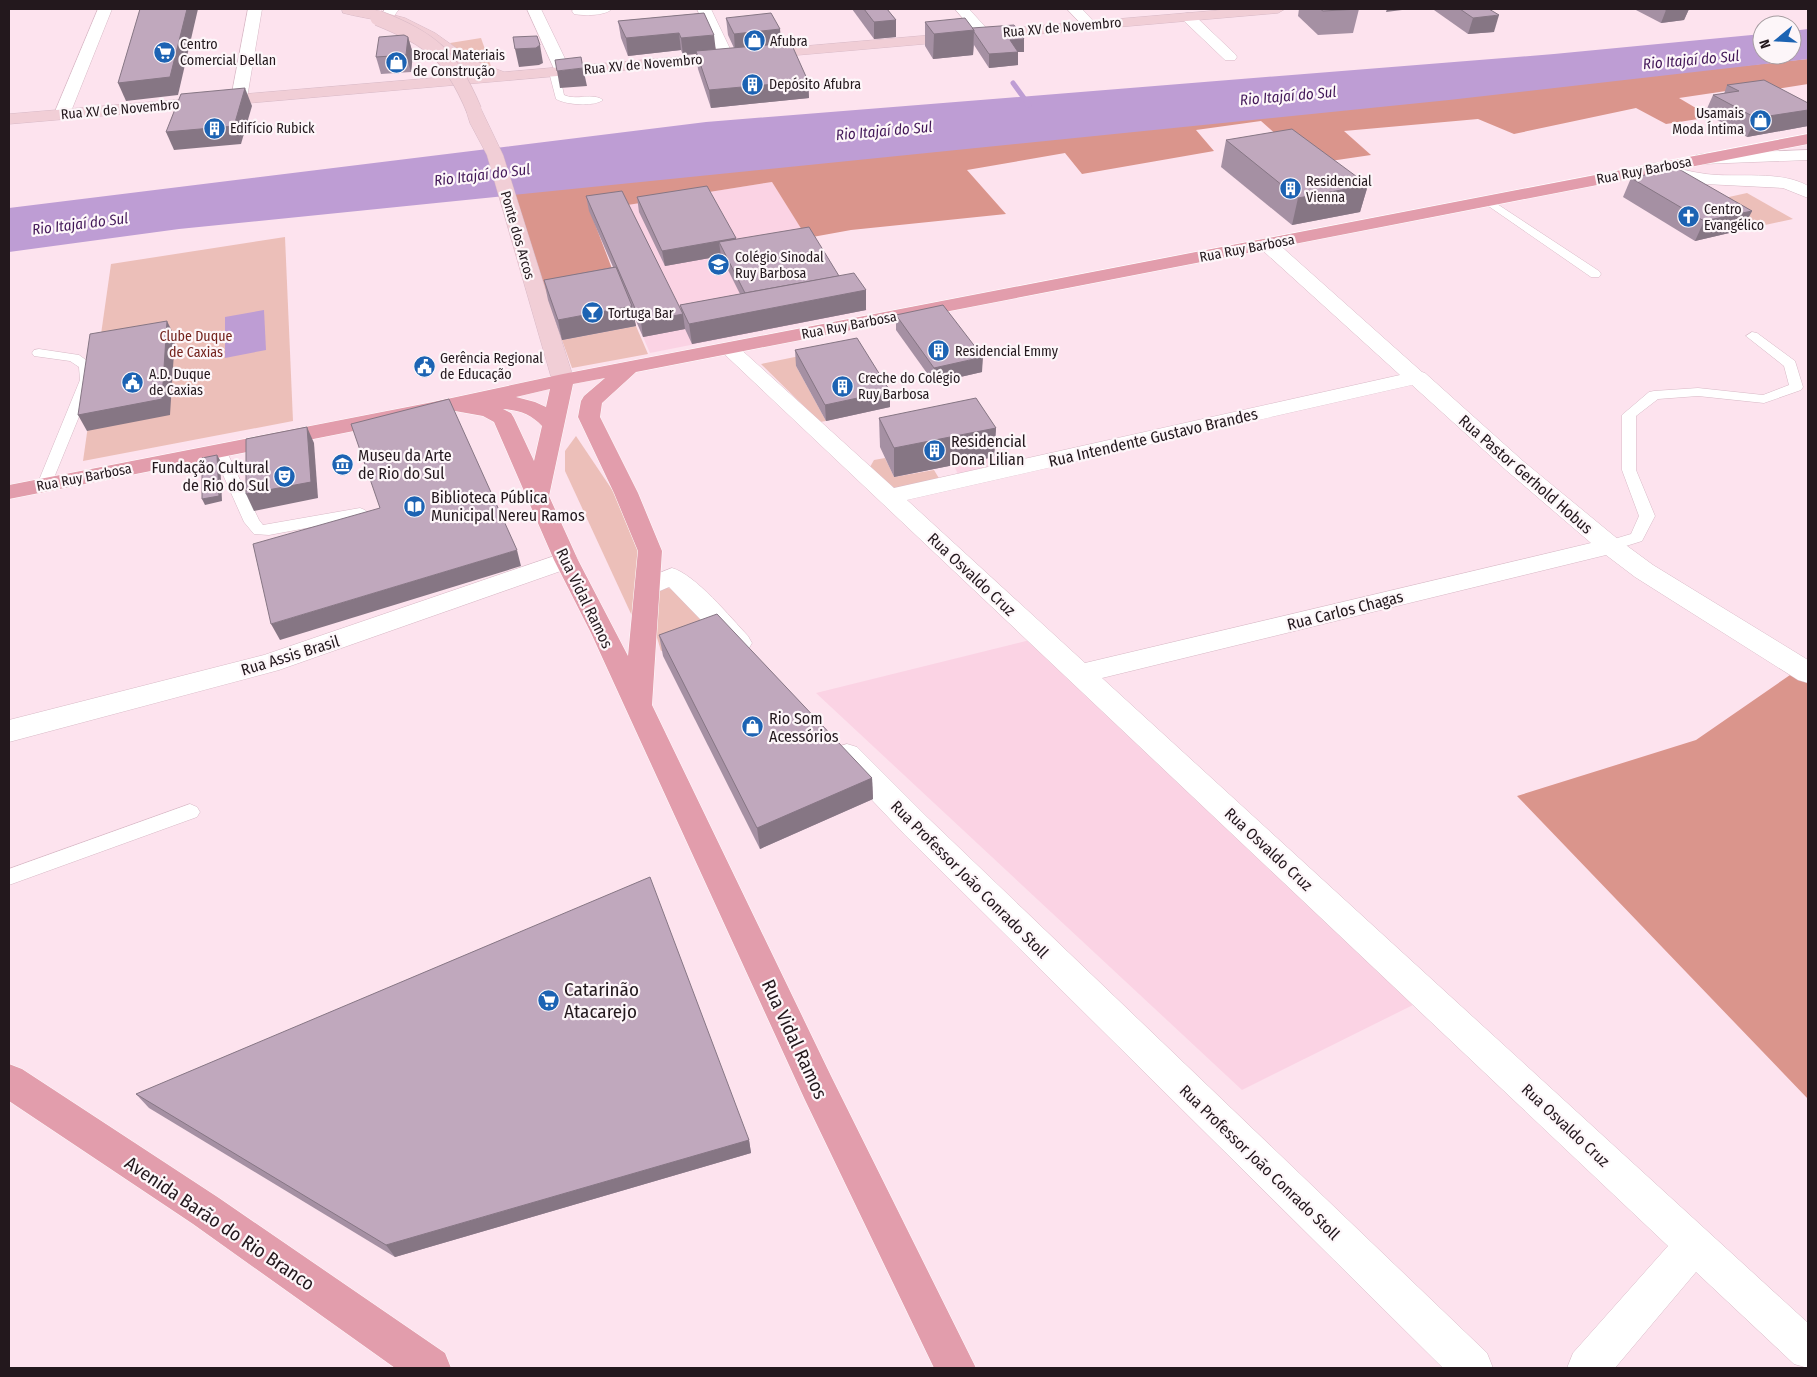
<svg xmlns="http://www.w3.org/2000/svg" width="1817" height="1377" viewBox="0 0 1817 1377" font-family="'Fira Sans Condensed',sans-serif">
<rect width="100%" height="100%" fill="#fde3ee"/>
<g fill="#fbd3e4">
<polygon points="772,182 843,295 855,293 867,310 650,353 589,211"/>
<polygon points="994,457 1000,467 959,476 954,466"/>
<polygon points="1034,639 1423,1000 1242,1090 816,693"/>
</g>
<g fill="#ecbfb9">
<polygon points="481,38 492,69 480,69 450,43"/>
<polygon points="1747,193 1793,219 1742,230 1697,204"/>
<polygon points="285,237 293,421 83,461 111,264"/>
<polygon points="636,326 648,354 572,368 562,340"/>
<polygon points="853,345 796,366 826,421 820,422 761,364"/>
<polygon points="576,436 623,506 642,550 632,616 565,471 565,451"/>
<polygon points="885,458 894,477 934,470 940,480 892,490 870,467 874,460"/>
<polygon points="667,588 676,589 714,632 661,651 655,631 658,592"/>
</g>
<g fill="#da958c">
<polygon points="1808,59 1808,84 1763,91 1753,87 1679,98 1711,117 1666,124 1636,108 1514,134 1478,119 1344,131 1371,155 1310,164 1261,121 1196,130 1214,151 1082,174 1065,153 967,170 1006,214 851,230 807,238 772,182 590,211 619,287 548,300 507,194"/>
<polygon points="1790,675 1808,683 1808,1099 1517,796 1696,740"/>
</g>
<g fill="#be9dd4">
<polygon points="1808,29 1808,59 1449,100 179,229 9,252 9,208 706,122 1554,54 1762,34 1762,55 1792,55 1792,31"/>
<polygon points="264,310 266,350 225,358 225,317"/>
</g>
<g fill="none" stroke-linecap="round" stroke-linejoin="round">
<polyline stroke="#be9dd4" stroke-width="5" points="1013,83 1029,105"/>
<defs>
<g id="service">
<path d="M554,69l5,3 5,23c12,6 29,-3 39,5 -9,7 -37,5 -47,-1l-7,-27z"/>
<polygon points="1488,198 1599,271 1601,274 1599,277 1591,277 1484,203 1482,201"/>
<polygon points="1752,332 1757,333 1795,361 1803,387 1801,390 1764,403 1698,396 1658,399 1636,416 1636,470 1655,516 1642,541 1610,551 1604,550 1602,546 1604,542 1631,534 1639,516 1622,470 1622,415 1649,392 1654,391 1698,388 1763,395 1789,385 1784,366 1746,336"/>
<polygon points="39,349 79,355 93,365 94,380 51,485 49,488 39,488 37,485 80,380 79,367 70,361 34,356 32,353 34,350"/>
<polygon points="219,446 224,447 226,450 259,520 263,525 360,508 365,510 368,513 365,516 360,518 269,535 254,534 244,522 212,450 214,447"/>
<polygon points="190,804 197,807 200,812 197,817 9,885 9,869"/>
</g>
<g id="minor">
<polygon points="98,9 112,9 70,114 68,117 56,117 54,114"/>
<polygon points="248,9 262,9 247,98 245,101 233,101 231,98"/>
<polygon points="385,9 399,9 392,19 387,20 380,16"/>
<polygon points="527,9 541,9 571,71 568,74 558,74 555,71"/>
<path d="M574,9h38c-7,7 -28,7 -38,5l-2,-3z"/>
<polygon points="697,9 711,9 734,57 732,60 722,60 720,57"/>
<polygon points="955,9 969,9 989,31 991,34 989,37 979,37"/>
<polygon points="1067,9 1082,9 1097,25 1095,28 1085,28"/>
<polygon points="1188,13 1193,14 1235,54 1237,57 1235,60 1225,60 1183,20 1181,17 1183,14"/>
<polygon points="1808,150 1808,160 1702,164 1696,163 1694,159 1696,155 1702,154"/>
<path d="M1657,163c16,4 33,9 49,11 31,4 75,-4 102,12v12l-25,-10 -78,-4 -54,-12 -2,-4 2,-4z"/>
<path d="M1267,238l7,2 148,132 3,1 98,88 96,79 34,25 155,95v23l-10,-3 -163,-103 -29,-22 -504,123 706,645v45l-14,-4 -98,-92 -81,96h-48l6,-15 95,-107 -949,-897 3,-4 7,-2 7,2 158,143 506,-113 -140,-127 -2,-4 2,-4zM1412,385l95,86 84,72 -506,120 -178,-163z"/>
<polygon points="566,552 575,554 578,560 575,566 279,670 9,742 9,720 264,655"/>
<path d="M672,568c23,6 59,50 76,68l4,7 -4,7 -9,2 -9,-2 -61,-63 -21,9 -9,-3 -4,-6 4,-6z"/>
<polygon points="847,744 857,747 927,817 1487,1353 1493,1368 1443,1368 905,835 837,763 833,755 837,747"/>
</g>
<g id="secondary">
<path d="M342,9h29l34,9 30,15 38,27 31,12 729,-63h52l-7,4 -1269,111v-10l471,-40c-25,-9 -43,-29 -66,-41 -27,-14 -44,-13 -71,-20z"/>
<polygon points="474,105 480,107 503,155 574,380 571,385 563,386 555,385 552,380 487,155 470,123 466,110 468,107"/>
</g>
<g id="primary">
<path d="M1808,134v10l-1172,228 -34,31 -2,14 38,76 24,58 -10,154 179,371 145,292h-42l-129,-268 -214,-467 -37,-73 -60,-138 -11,-6 -28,-5 -446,88v-14l424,-83 130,-28zM605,378l-21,18 -3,5 -3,16 36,76 24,58 -10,105 -50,-96 -29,-64 24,-112zM550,389l-4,18 -11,-5 -19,-5zM503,409c16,1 28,5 39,17l-8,35 -20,-43 -3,-5z"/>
<polygon points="9,1064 22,1069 219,1198 445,1353 451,1368 395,1368 193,1224 9,1101"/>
</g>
</defs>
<use href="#service" stroke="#d8b9c6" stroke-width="1"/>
<use href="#minor" stroke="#d8b9c6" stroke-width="1"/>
<use href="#secondary" stroke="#d8b9c6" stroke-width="1"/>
<use href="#primary" stroke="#fff" stroke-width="1"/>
<use href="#service" fill="#fff" fill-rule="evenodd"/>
<use href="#minor" fill="#fff" fill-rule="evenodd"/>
<use href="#secondary" fill="#f1ced6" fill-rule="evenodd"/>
<use href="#primary" fill="#e29dac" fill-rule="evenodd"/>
<defs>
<path id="secondary-bridge" d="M378,18c54,22 73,37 96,92"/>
</defs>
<use href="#secondary-bridge" stroke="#d8b9c6" stroke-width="16" stroke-linecap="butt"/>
<use href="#secondary-bridge" stroke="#f1ced6" stroke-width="15"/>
</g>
<g fill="#a590a3">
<polygon points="852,9 887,9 896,20 896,37 874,39"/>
<polygon points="1299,9 1359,9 1353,33 1318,35 1298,16"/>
<polygon points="1434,9 1489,9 1494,32 1468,34 1434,10"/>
<polygon points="1634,9 1689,9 1684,20 1661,23"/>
<polygon points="704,13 715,50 734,48 728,35 726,18 780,29 781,44 808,81 809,98 711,108 698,69 696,54 683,55 681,50 628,56 621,38 618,21"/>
<polygon points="925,22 972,28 1024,52 1018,52 1018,65 989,68 974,45 973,55 933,59 925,46"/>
<polygon points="408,37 413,54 411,72 381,74 376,57"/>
<polygon points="1727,85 1808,103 1808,126 1747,137 1705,113 1713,95 1724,94"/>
<polygon points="1226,140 1368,185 1360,212 1292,225 1221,167"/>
<polygon points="1631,178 1752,211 1742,230 1695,241 1623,197"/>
<polygon points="586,196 681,310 680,305 740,294 721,256 665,266 639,212 637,197 736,239 839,276 866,290 866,310 692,344 685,329 643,337 633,314 636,326 562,340 548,300 544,280 613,267 589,211"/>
<polygon points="896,315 982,372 934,383 896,330"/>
<polygon points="795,350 890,391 890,407 826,421 796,366"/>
<polygon points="879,418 996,428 994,457 894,477 880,447"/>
<polygon points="659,635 872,778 873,799 760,849 663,656"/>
<polygon points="136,1094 749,1140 751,1153 395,1257 149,1108"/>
</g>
<g fill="#867684">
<polygon points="187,9 198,9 178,95 126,101 118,83"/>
<polygon points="1387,9 1402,9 1402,10 1386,12"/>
<polygon points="1678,9 1689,9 1684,20 1661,23 1666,10"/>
<polygon points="1499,15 1494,32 1468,34 1473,18"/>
<polygon points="896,20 896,37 874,39 874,22"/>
<polygon points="780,29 781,46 735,51 734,34"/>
<polygon points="974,30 973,55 933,59 934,34"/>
<polygon points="679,33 681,50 628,56 626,38"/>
<polygon points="714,35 716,52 696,51 696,54 683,55 681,38"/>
<polygon points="408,37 413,54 411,72 406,55"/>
<polygon points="1024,39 1024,52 1018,52 1018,65 989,68 989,54 1010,40"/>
<polygon points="540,45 543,63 539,65 519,67 515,49"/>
<polygon points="583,68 587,86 560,88 557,71"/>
<polygon points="808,81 809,98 711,108 709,90"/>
<polygon points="245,88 252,106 241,144 174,150 166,132"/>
<polygon points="1808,110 1808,126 1747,137 1756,118"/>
<polygon points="1368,185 1360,212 1292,225 1298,198"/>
<polygon points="1752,211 1742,230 1695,241 1704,221"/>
<polygon points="736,238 738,253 719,242 721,256 665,266 662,251"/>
<polygon points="866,290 866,310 692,344 689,324"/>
<polygon points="632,306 636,326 562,340 558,320"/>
<polygon points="683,314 685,329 643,337 641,322"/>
<polygon points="167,321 175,337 170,415 87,431 78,415"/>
<polygon points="983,357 982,372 934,383 934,368"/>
<polygon points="890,391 890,407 826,421 825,405"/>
<polygon points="307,427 314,443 318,498 254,511 246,494"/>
<polygon points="996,428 994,457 894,477 894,448"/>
<polygon points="217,455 220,460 222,501 205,505 202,499"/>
<polygon points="517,550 521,566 280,640 271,624"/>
<polygon points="872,778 873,799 760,849 757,828"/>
<polygon points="749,1140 751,1153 395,1257 386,1245"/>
</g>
<g fill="#c0a8bd" stroke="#867684">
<polygon points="140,9 187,9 170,77 118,83"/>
<polygon points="864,9 887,9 896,20 874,22"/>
<polygon points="1320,9 1359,9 1323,11"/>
<polygon points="1460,9 1489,9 1499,15 1473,18"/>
<polygon points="1663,9 1678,9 1666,10"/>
<polygon points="704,13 714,35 681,38 679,33 626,38 618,21"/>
<polygon points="771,13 780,29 734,34 726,18"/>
<polygon points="965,18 974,30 934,34 925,22"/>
<polygon points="1014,25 1024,39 1010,40 1018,52 989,54 974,32 974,30 972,28"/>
<polygon points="404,35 408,37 406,55 376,57 379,37"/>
<polygon points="537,36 540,45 536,48 515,49 513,37"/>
<polygon points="791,43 808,81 709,90 696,51"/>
<polygon points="581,57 583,68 557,71 555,60"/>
<polygon points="1764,80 1808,103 1808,110 1756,118 1713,95 1739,91 1727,85"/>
<polygon points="245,88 234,126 166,132 181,94"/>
<polygon points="1292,129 1368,185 1298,198 1226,140"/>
<polygon points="1677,168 1752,211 1704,221 1631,178"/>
<polygon points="707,186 736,238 662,251 637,197"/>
<polygon points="622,191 683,314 641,322 586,196"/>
<polygon points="809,227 839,276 745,293 719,242"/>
<polygon points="616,267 632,306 558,320 544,280"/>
<polygon points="854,273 866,290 689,324 680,305"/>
<polygon points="943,305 983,357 934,368 896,315"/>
<polygon points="167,321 162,399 78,415 90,334"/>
<polygon points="857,338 890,391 825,405 795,350"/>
<polygon points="976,398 996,428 894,448 879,418"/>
<polygon points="449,399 517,550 271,624 253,544 380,508 351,424"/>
<polygon points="307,427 311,482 246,494 246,439"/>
<polygon points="217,455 219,496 202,499 202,458"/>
<polygon points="717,614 872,778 757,828 659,635"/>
<polygon points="650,877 749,1140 386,1245 136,1094"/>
</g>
<defs>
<symbol id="shop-disc" viewBox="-11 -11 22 22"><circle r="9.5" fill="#1c63b3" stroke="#fdf6f9"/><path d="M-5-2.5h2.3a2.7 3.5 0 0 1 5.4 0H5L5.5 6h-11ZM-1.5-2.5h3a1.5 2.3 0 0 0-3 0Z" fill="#fff"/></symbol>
<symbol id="supermarket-disc" viewBox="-11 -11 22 22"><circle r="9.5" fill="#1c63b3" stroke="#fdf6f9"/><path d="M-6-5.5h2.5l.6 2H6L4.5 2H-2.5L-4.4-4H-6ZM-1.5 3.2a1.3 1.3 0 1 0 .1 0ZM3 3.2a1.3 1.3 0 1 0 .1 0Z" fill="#fff"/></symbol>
<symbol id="building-disc" viewBox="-11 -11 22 22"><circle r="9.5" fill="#1c63b3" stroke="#fdf6f9"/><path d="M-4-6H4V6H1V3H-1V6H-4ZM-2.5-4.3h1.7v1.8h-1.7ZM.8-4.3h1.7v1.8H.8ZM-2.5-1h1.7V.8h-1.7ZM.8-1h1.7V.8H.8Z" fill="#fff"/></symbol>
<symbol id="church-disc" viewBox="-11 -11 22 22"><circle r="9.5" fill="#1c63b3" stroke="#fdf6f9"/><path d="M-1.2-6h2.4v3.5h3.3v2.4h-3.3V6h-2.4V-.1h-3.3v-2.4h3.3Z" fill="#fff"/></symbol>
<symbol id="school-disc" viewBox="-11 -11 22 22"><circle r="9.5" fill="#1c63b3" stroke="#fdf6f9"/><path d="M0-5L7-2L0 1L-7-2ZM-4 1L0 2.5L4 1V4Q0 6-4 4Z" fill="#fff"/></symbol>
<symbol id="bar-disc" viewBox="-11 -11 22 22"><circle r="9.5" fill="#1c63b3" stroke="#fdf6f9"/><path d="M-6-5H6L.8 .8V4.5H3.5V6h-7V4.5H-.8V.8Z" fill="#fff"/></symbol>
<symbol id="civic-disc" viewBox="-11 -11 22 22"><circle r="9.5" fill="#1c63b3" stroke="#fdf6f9"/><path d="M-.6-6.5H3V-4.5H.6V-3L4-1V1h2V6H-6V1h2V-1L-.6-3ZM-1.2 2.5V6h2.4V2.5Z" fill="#fff"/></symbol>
<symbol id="museum-disc" viewBox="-11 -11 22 22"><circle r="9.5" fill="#1c63b3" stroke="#fdf6f9"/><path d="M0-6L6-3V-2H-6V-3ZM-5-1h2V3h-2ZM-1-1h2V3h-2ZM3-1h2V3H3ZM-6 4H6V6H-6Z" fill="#fff"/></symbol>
<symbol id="theatre-disc" viewBox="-11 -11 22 22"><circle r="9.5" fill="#1c63b3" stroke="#fdf6f9"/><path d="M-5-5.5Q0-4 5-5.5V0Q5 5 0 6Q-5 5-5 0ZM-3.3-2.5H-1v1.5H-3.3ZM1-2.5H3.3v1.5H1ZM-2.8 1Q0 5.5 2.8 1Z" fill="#fff"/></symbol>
<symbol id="library-disc" viewBox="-11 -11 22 22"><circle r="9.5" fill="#1c63b3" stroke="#fdf6f9"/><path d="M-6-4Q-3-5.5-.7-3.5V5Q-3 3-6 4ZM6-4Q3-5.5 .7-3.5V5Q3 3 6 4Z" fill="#fff"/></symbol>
</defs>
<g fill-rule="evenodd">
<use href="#shop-disc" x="742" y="28" width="25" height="25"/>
<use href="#supermarket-disc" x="152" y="40" width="25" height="25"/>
<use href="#shop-disc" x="384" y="50" width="25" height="25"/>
<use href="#building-disc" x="740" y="72" width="25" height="25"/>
<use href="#shop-disc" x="1748" y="108" width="25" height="25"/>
<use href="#building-disc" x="202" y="116" width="25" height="25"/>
<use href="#building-disc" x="1278" y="176" width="25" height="25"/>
<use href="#church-disc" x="1676" y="204" width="25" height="25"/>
<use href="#school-disc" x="706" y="252" width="25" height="25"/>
<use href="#bar-disc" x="580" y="300" width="25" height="25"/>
<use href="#building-disc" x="926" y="338" width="25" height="25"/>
<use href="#civic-disc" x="412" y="354" width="25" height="25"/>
<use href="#civic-disc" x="120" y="370" width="25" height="25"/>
<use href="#building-disc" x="830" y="374" width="25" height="25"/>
<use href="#building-disc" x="922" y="438" width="25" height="25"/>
<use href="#museum-disc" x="330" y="452" width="25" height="25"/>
<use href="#theatre-disc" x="272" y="464" width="25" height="25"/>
<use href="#library-disc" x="402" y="494" width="25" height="25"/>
<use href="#shop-disc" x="740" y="714" width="25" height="25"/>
<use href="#supermarket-disc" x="536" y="988" width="25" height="25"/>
</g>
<g text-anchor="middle" stroke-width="4.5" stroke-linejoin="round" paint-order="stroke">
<g font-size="14" fill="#23181d" stroke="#fdf6f9">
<text transform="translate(1062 27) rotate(-5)" y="5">Rua XV de Novembro</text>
<text transform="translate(643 64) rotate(-5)" y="5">Rua XV de Novembro</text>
<text transform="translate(120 109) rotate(-5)" y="5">Rua XV de Novembro</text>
<text transform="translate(1644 170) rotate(-11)" y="5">Rua Ruy Barbosa</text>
<text transform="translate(518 235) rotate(74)" y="5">Ponte dos Arcos</text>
<text transform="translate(1247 248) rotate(-11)" y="5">Rua Ruy Barbosa</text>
<text transform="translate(849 325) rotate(-11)" y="5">Rua Ruy Barbosa</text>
<text transform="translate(84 477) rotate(-11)" y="5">Rua Ruy Barbosa</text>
</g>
<g font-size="14" fill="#23181d" stroke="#fdf6f9" text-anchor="start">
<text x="770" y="46">Afubra</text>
<text x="180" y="49">Centro<tspan x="180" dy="16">Comercial Dellan</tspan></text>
<text x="413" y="60">Brocal Materiais<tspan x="413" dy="16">de Construção</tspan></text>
<text x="769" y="89">Depósito Afubra</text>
<text x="1744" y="118" text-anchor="end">Usamais<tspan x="1744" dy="16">Moda Íntima</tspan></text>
<text x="230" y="133">Edifício Rubick</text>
<text x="1306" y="186">Residencial<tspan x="1306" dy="16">Vienna</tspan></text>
<text x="1704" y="214">Centro<tspan x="1704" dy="16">Evangélico</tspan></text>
<text x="735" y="262">Colégio Sinodal<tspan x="735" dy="16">Ruy Barbosa</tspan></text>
<text x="608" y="318">Tortuga Bar</text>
<text x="955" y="356">Residencial Emmy</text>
<text x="440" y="363">Gerência Regional<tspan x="440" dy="16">de Educação</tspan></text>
<text x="149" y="379">A.D. Duque<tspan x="149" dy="16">de Caxias</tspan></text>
<text x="858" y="383">Creche do Colégio<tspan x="858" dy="16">Ruy Barbosa</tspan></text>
</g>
<g font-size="14" fill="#74231d" stroke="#fdf6f9">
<text x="196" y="341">Clube Duque<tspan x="196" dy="16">de Caxias</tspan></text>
</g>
<g font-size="15" font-style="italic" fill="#421758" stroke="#fdf6f9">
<text transform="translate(1691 60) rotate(-5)" y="5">Rio Itajaí do Sul</text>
<text transform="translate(1288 96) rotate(-5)" y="5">Rio Itajaí do Sul</text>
<text transform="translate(884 131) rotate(-5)" y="5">Rio Itajaí do Sul</text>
<text transform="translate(482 175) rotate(-7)" y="5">Rio Itajaí do Sul</text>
<text transform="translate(80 224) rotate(-7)" y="5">Rio Itajaí do Sul</text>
</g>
<g font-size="16" fill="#23181d" stroke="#fdf6f9">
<text transform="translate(1153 437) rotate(-13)" y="6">Rua Intendente Gustavo Brandes</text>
<text transform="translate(1526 474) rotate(41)" y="6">Rua Pastor Gerhold Hobus</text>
<text transform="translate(972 574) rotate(43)" y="6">Rua Osvaldo Cruz</text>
<text transform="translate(585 598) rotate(64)" y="6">Rua Vidal Ramos</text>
<text transform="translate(1345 610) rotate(-14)" y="6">Rua Carlos Chagas</text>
<text transform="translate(290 655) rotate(-17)" y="6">Rua Assis Brasil</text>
<text transform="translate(1269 849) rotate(43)" y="6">Rua Osvaldo Cruz</text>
<text transform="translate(970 879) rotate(45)" y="6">Rua Professor João Conrado Stoll</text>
<text transform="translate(1566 1125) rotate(43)" y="6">Rua Osvaldo Cruz</text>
<text transform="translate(1260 1162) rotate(44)" y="6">Rua Professor João Conrado Stoll</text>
</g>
<g font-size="16" fill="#23181d" stroke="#fdf6f9" text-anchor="start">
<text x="951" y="447">Residencial<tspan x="951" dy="18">Dona Lilian</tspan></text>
<text x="358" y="461">Museu da Arte<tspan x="358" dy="18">de Rio do Sul</tspan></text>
<text x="269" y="473" text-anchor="end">Fundação Cultural<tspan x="269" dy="18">de Rio do Sul</tspan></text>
<text x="431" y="503">Biblioteca Pública<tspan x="431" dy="18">Municipal Nereu Ramos</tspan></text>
<text x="769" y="724">Rio Som<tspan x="769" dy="18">Acessórios</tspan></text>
</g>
<g font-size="19" fill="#23181d" stroke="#fdf6f9" text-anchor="start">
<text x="564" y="996">Catarinão<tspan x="564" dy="22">Atacarejo</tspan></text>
</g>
<g font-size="19" fill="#23181d" stroke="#fdf6f9">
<text transform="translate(795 1039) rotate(65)" y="7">Rua Vidal Ramos</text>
<text transform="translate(220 1223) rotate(34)" y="7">Avenida Barão do Rio Branco</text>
</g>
</g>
<rect width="1817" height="1377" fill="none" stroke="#23181d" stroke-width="20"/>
<g transform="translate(1777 40) rotate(252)"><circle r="24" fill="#fdf6f9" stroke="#a69da1"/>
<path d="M0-4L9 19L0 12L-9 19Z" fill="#1c63b3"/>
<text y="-8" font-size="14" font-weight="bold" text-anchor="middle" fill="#23181d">N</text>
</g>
</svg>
